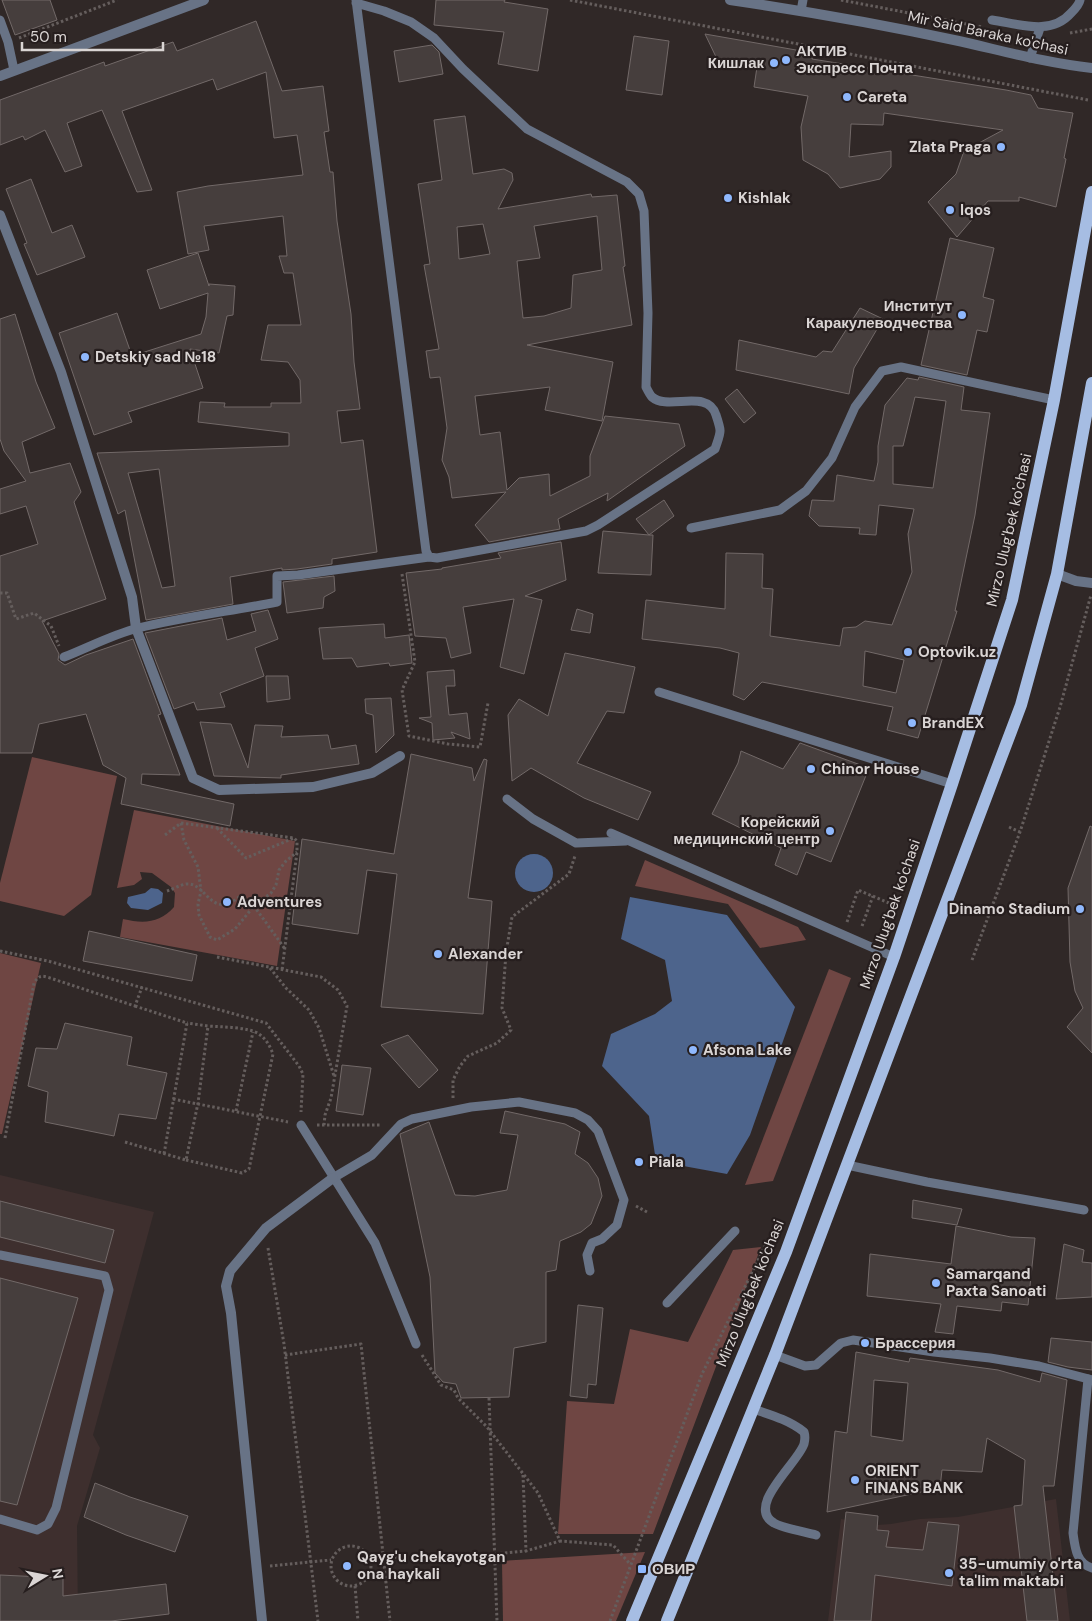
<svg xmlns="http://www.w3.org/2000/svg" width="1092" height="1621" viewBox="0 0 1092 1621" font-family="'DM Sans',sans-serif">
<rect width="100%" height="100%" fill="#302827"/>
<g fill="#3e2f2e">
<polygon points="0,1175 154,1212 93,1435 100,1448 77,1526 78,1621 0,1621"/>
<polygon points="1056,1499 1070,1621 828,1621 841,1519 877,1525 891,1524 920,1519 958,1517"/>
</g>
<g fill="#6f4643">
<polygon points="32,757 117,776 91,895 64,916 0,901 0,883"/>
<path d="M134,810l161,31 -18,125 -157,-29 3,-18c21,5 37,4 51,-12l1,-14 -4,-6 -19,-14 -12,-1 2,7 -8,6 -17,3z"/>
<polygon points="645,860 798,927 806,940 760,948 728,904 635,886"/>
<polygon points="0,953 41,963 2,1134 0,1134"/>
<polygon points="829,969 851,978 773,1181 745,1185"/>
<polygon points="761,1247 653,1534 558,1534 567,1401 614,1404 630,1329 688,1342 733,1250"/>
<polygon points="645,1552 616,1621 503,1621 502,1561"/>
</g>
<g fill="#4d648c">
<circle cx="534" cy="873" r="19"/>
<polygon points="151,888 158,889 163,893 162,903 148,910 131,908 127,903 128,897 145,893"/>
<polygon points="630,897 727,915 795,1007 750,1135 727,1174 656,1161 649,1116 602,1066 611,1034 655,1014 672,1001 665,960 621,939"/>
</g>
<g fill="#463e3d" stroke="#726968" fill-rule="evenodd">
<polygon points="2,0 50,0 57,20 15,35"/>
<polygon points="436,0 505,0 504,2 548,9 538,71 498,64 504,32 434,25"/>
<path d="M256,21l26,70 41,-5 6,45 -5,1 6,40h3l4,49 14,93 3,48 6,47 -23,2 4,32 22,-3 14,112 -45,7v5l-35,5 -15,1v-2l-52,9 3,27 -87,16 -21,-110 -7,4 -21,-61 192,-7v-13l-91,-11 2,-20 25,1 -1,4h47v-4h30l-1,-23 -12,-18 -27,-2 7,-35h33l-8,-52h-9l-5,-17h8l-4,-40 -79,10 5,24 -21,4 -11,-62 31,-6 95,-11 -6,-40 -23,3 -8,-66 -49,18 -4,-11 -91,32 30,79 -15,2 -35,-82 -35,13 15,43 -17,6 -20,-42 -20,10 -2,-4 -23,9v-45l104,-38 1,4 68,-24 4,9zM159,469l16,117 -13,2 -34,-115z"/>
<polygon points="705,34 813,53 812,59 1006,90 1031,95 1038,108 1073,113 1064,158 1066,159 1056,207 1019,197 1019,201 988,201 957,237 928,202 956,174 964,151 1003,130 884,113 883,125 851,124 849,157 891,151 891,167 880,179 840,188 828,174 803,160 801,127 808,96 754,87 757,67 717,59"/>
<polygon points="634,36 669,41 662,95 626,90"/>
<polygon points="432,45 439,52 443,74 399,82 394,51"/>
<path d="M465,116l8,58 31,-5 8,4 1,7 -15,29 93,-15 1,3 25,-2 8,71 -2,1 9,58 -105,20 86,17 -11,59 -57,-11 5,-23 -75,9 5,39 20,-3 7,58 12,-12 30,-4 1,22 40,-20v-20l15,-40 74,8 6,22 -78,55 1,-8 -50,26 2,10 -71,13 -14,-17 31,-33 -54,6 -3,-21 -7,-17 5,-32 -7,-51 -10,1 -4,-27 13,-2 -15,-84 6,-1 -12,-80 24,-4 -8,-60zM597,216l5,54 -29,5 -2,33 -27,8 -21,2 -6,-57 23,-3 -6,-32zM483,224l7,30 -31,5 -2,-32z"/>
<polygon points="31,179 52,233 72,225 85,257 37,275 24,244 27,243 6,189"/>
<polygon points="950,238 994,248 983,297 994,300 987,332 977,330 967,375 921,365"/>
<polygon points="198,253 209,286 209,284 235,286 233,315 227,316 219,353 190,349 203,388 128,412 132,422 94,435 59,333 117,313 132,356 201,334 206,317 208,293 160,309 147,270"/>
<polygon points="860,308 883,319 854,368 849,394 736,370 739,340 816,357 823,351 832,352"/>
<polygon points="15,314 36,382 55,428 22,442 30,473 70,463 81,492 74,502 106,599 42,621 59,654 58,660 65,665 86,655 133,639 161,714 158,715 180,775 142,774 141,784 234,804 230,826 121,804 126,778 103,765 86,714 39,724 32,753 0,753 0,556 38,544 26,506 0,514 0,489 26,481 4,451 0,439 0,319"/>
<path d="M919,377l45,10 -3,23 29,3 -15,102 -20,96h2l-39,127 -31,-8 6,-23 -131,-25 -18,18 -11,-5 6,-42 -19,-5 -78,-9 4,-39 79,9 1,-56 37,1 -1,34 11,1 -3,47 70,10 3,-18 13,-1 9,-6 27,4 20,-53 -4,-38 6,-25 -35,-4 -3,30 -17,-1 1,-6 -41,-2 -10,-10 3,-16 22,1 3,-26 37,6 4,-19v-16l7,-41 22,-27 11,2zM915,397l31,4 -13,87 -40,-4v-38h10zM865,651l39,9 -8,33 -33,-7z"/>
<polygon points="737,389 756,413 744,423 725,399"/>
<polygon points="664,500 674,516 649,535 653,535 651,575 598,573 603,531 649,535 636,519"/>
<polygon points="561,542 566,580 525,596 542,600 524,674 500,667 514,599 463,607 471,653 451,658 446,638 415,636 406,573 442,569 442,568 501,558 498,553"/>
<polygon points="334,576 335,591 324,597 323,608 287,613 283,582"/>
<polygon points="577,609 593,614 590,633 571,630"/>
<polygon points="268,610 278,639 255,648 264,676 220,693 225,707 197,710 194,702 174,709 145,633 222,618 227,640 256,631 251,614"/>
<polygon points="384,624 385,638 409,635 412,663 390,666 389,663 357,667 352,658 323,659 319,628"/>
<polygon points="565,653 635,667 624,713 607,711 577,763 651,792 638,820 584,798 531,768 512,781 508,715 519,699 548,716"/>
<polygon points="454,670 455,686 446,686 449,715 467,713 470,739 451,732 455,738 433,740 432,723 419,718 431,717 427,672"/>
<polygon points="266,676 288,676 290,699 267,702"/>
<polygon points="391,698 394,735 376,753 373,715 366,713 365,699"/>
<polygon points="200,722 231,724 248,768 255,725 283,726 281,737 328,735 331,749 356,745 359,764 281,775 281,778 214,776"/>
<polygon points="800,743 869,768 831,862 806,852 797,875 775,865 781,848 712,814 738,763 741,751 783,769"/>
<polygon points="411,754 472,768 474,781 484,759 487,760 468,898 492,901 483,1014 381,1007 397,874 367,870 358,934 292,924 302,839 394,854"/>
<polygon points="1090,826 1092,827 1092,1053 1067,1027 1083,1008 1075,991 1070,962 1068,888"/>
<polygon points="89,931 197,955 192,981 83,961"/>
<polygon points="65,1023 132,1037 127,1065 167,1073 156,1119 119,1114 114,1136 45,1122 48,1092 28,1086 36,1048 57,1049"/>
<polygon points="408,1035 438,1070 419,1088 381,1045"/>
<polygon points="342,1065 371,1068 363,1115 336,1111"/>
<polygon points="505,1111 565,1124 580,1132 575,1154 588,1163 598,1178 602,1196 591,1224 581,1232 560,1241 556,1270 546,1272 546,1342 514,1348 509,1397 461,1398 456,1384 443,1382 435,1373 430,1277 400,1134 429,1122 455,1195 475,1196 507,1190 518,1135 500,1133"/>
<polygon points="913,1200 962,1209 957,1225 912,1218"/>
<polygon points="0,1201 114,1230 105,1263 0,1237"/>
<polygon points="956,1226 1011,1237 1035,1238 1028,1305 1002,1302 1001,1311 957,1306 953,1334 935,1332 941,1304 867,1296 870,1254 951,1264"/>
<polygon points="1064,1244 1084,1250 1082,1262 1092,1263 1092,1297 1056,1299"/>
<polygon points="0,1278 78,1298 17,1505 0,1501"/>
<polygon points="578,1305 603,1308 596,1385 588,1384 587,1398 570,1396"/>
<polygon points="1051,1338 1092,1342 1092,1370 1068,1367 1048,1362"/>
<path d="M856,1352l53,10 1,-4 88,12 42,12 2,-9 25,7 -13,106h-11l15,135h-31l-13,-115 8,-1 3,-45 -38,-22 -5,34 -40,-2 -2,18 -113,24 8,-81 12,2zM874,1380l34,3 -5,58 -32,-5z"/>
<polygon points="95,1483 130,1497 188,1516 175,1552 126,1535 84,1517"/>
<polygon points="846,1512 878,1516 877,1530 889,1531 886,1547 923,1550 928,1522 959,1525 952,1586 875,1575 871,1621 834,1621"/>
<polygon points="0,1575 63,1578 63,1596 166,1584 169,1614 111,1621 0,1621"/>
</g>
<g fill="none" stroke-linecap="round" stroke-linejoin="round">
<g stroke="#655e5d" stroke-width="3" stroke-dasharray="2.5 2.5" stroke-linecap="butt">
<polyline points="570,0 1088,100"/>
<polyline points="841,0 982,27"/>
<polyline points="1070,33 1092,29"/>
<polyline points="19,38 117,0"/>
<polyline points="402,574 415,662 402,690 409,736 448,744 480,747 488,703"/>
<polyline points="0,593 7,593 16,619 34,613 51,626 59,646"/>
<polyline points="181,823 184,840 198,867 201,891 198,904 199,915 210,937 217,940 235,929 254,906 271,893 276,885 279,870 286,861 297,852"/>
<polyline points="1009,827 1020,832"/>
<polyline points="217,828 246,858 294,838"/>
<polyline points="165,835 181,823 294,838 297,841 297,852 282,970"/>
<path d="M167,891c6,-2 13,-6 19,-7 17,-2 23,25 41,20 5,-1 10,-6 14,-8l13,10 31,43"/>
<polyline points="847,922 858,890 889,903"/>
<polyline points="862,926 873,896"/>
<polyline points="0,951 48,961 266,1023 299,1066 303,1074 301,1112"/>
<polyline points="217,957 321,977 338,990 347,1006 331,1098 325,1115 324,1125"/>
<polyline points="972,960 1020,832 1060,707 1091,595"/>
<polyline points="270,968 286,988 309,1010 319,1028 334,1076"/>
<polyline points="135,1006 187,1023 164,1154"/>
<polyline points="453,1098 453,1080 460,1066 468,1056 497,1043 511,1030 502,1008 506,953 512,917 569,874 575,856"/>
<polyline points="173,1099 288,1122"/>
<polyline points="236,1111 253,1032"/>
<polyline points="317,1125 381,1125"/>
<path d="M5,1138l29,-155c4,-6 6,-8 13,-6l88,29 7,-19"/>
<polyline points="125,1142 186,1160 198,1103 208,1026 187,1023"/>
<path d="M186,1160l56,13 7,-4 24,-115c-3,-8 -7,-15 -14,-20 -10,-7 -37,-7 -51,-8"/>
<polyline points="636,1206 647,1212"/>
<polyline points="268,1248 284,1344 318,1621"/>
<polyline points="285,1355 361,1344 390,1621"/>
<polyline points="422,1355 441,1385 454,1390 458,1398 487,1427 538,1493 560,1541 613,1545 630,1564"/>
<polyline points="489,1398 497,1621"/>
<polyline points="523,1475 526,1551 560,1541"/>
<circle cx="351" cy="1566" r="20"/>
<polyline points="370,1558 495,1554 526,1551"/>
<polyline points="270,1566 331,1560"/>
<polyline points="355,1586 358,1621"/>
<polyline points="610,1621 702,1374 767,1242"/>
</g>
<g stroke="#687386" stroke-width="9">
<path d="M356,0l70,551 3,6 8,1 149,-27 12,-6 117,-76c6,-18 7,-16 1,-34 -8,-27 -48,-4 -64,-18 -2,-2 -4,-6 -6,-10l2,-74 -4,-102 -5,-17 -12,-12 -100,-53 -64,-60 -29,-31 -23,-16 -27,-11 -28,-8"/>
<polyline points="801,11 803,0"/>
<polyline points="0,20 8,42 14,70"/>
<path d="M992,20c27,4 59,16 79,-7 4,-4 8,-8 9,-13"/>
<polyline points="1030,58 1040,28"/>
<polyline points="691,528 780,510 806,491 832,458 855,407 882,371 901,367 1054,400"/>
<path d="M64,657c23,-9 50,-23 74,-29 46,-11 93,-17 139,-26v-26l21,-1 131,-18"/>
<polyline points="659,692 952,784"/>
<polyline points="507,799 533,819 576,843 626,841"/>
<polyline points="611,833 894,957"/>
<polyline points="301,1125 375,1243 416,1344"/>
<polyline points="847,1165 927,1182 1084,1210"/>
<polyline points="333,1178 372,1155 401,1124 412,1119 471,1107 519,1102 575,1113 588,1120 598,1131 624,1200 617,1225 602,1239 592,1243 587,1255 590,1271"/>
<polyline points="0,1255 105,1276 109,1290 56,1508 48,1524 37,1530 0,1519"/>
<polyline points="667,1303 735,1231"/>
<polyline points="775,1355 805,1366 816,1365 841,1343 853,1340 934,1352 990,1358 1039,1366 1092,1380"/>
<path d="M1088,1379l-15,154c2,14 3,30 19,35"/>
<path d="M753,1409c18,6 36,11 51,23 1,3 1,8 0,12 -6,19 -59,62 -30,79 8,5 31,9 42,12"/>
</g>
<g stroke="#687386" stroke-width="10">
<polyline points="0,215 61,372 132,597 136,628 193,778 219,790 313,787 372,773 400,756"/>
<polyline points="1057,574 1076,581 1092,583"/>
<polyline points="262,1621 231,1313 226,1286 230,1271 266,1228 333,1178"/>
</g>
<g stroke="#687386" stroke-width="10">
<path d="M730,0c75,11 150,24 224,40 46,10 91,23 138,28"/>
<polyline points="0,76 204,0"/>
</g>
<g stroke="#a6bde3" stroke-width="12">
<polyline points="632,1621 786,1252 894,957 952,784 1012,600 1054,400 1092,192"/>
<polyline points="667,1621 775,1355 1021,705 1057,574 1092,383"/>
</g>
</g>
<g fill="#8fb8fd" stroke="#261e1e" stroke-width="2">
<circle cx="786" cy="60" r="5"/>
<circle cx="774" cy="63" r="5"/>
<circle cx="847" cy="97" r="5"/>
<circle cx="1001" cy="147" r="5"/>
<circle cx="728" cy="198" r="5"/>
<circle cx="950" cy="210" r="5"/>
<circle cx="962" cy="315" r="5"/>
<circle cx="85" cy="357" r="5"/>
<circle cx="908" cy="652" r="5"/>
<circle cx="912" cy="723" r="5"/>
<circle cx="811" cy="769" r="5"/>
<circle cx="830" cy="831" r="5"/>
<circle cx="227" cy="902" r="5"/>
<circle cx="1080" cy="909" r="5"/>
<circle cx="438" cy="954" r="5"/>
<circle cx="693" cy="1050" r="5"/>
<circle cx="639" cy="1162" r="5"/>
<circle cx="936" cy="1283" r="5"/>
<circle cx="865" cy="1343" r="5"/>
<circle cx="855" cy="1480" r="5"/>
<circle cx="347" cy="1566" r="5"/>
<rect x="637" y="1564" width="10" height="10" rx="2.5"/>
<circle cx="949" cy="1573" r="5"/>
</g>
<g text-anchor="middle" stroke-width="4.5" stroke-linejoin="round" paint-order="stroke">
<g font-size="15" fill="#dad5d4" stroke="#261e1e">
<text transform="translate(988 33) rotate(12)" y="5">Mir Said Baraka ko'chasi</text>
<text transform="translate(1009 530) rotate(-77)" y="5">Mirzo Ulug'bek ko'chasi</text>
<text transform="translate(890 914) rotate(-71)" y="5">Mirzo Ulug'bek ko'chasi</text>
<text transform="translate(750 1293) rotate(-68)" y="5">Mirzo Ulug'bek ko'chasi</text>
</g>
<g font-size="15" font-weight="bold" fill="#dad5d4" stroke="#261e1e" text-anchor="start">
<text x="796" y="56">АКТИВ<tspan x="796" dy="17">Экспресс Почта</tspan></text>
<text x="764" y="68" text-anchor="end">Кишлак</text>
<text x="857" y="102">Careta</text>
<text x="991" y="152" text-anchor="end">Zlata Praga</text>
<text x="738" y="203">Kishlak</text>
<text x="960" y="215">Iqos</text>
<text x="952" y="311" text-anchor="end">Институт<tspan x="952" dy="17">Каракулеводчества</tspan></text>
<text x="95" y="362">Detskiy sad №18</text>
<text x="918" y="657">Optovik.uz</text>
<text x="922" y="728">BrandEX</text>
<text x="821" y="774">Chinor House</text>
<text x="820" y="827" text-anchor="end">Корейский<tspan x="820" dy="17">медицинский центр</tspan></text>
<text x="237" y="907">Adventures</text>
<text x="1070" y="914" text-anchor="end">Dinamo Stadium</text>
<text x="448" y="959">Alexander</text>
<text x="703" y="1055">Afsona Lake</text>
<text x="649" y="1167">Piala</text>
<text x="946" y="1279">Samarqand<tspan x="946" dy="17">Paxta Sanoati</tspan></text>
<text x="875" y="1348">Брассерия</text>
<text x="865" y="1476">ORIENT<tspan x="865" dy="17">FINANS BANK</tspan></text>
<text x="357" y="1562">Qayg'u chekayotgan<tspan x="357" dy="17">ona haykali</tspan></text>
<text x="959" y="1569">35-umumiy o'rta<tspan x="959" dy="17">ta'lim maktabi</tspan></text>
<text x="652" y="1574">ОВИР</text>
</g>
</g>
<g transform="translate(45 1576) rotate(80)" stroke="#261e1e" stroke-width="4" paint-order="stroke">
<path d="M0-4L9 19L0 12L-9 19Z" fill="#dad5d4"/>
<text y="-8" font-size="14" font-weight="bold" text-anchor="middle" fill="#dad5d4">N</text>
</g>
<path d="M22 42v8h141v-8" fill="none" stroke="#dad5d4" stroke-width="2.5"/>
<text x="30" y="42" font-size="15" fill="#dad5d4" stroke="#261e1e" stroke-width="4" paint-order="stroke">50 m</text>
</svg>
